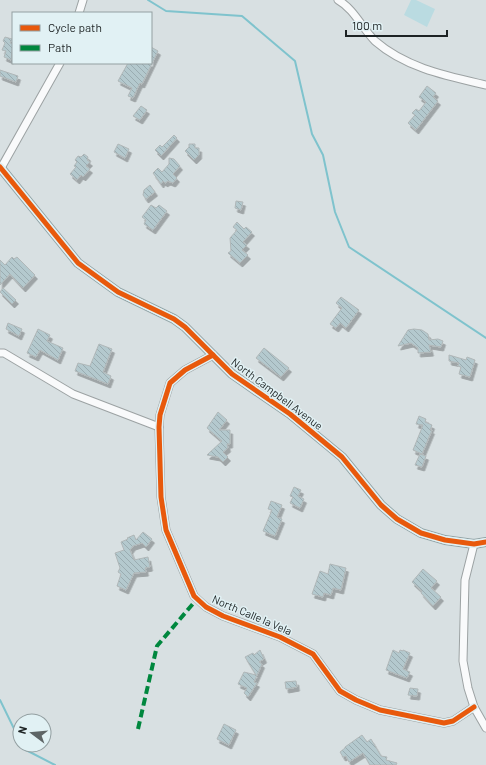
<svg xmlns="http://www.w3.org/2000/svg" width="486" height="765" viewBox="0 0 486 765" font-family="Barlow,sans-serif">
<defs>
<pattern id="building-back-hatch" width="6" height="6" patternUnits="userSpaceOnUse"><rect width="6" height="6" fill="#b4c9ce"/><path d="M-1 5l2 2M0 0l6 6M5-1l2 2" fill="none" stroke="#9aacb1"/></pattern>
<filter id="shadow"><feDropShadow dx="2.5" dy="4" stdDeviation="0" flood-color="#0004"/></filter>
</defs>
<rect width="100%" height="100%" fill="#d8e0e2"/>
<polygon fill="#badbe1" points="411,0 416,0 435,9 427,27 404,15"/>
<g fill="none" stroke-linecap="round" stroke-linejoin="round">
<g stroke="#7fc3cd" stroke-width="2">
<polyline points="148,0 166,11 242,16 295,61 312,134 323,155 335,212 349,247 486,338"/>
<polyline points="0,700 20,741"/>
<polyline points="22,745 24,749 55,765"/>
</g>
</g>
<g fill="url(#building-back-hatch)" stroke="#b0b7b8" filter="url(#shadow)">
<polygon points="5,37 12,39 10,43 13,44 11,60 4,57 6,51 2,50 5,43 3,41"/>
<polygon points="151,47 158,51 142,84 140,83 133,98 128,96 132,88 118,81 128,63 151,63"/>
<polygon points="0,70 18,76 16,82 0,76"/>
<polygon points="427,86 436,93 433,97 438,101 416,130 408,123 415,115 412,113 416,109 419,111 426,102 419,97"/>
<polygon points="141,106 147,110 140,120 133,116"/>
<polygon points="174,135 177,138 161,156 155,150 160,145 162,147"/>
<polygon points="118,144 129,149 125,158 114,152"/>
<polygon points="189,144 195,144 195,148 199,148 199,155 194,160 185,151 189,147"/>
<polygon points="84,154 88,157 87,160 90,162 86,166 90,169 83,177 81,175 77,180 70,174 76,167 74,166 77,162 75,160 78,156 81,157"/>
<polygon points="169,158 174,159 180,166 173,174 177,178 173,183 168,181 165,183 163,181 161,184 153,173 158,168 162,172 169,164"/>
<polygon points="150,185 155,192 146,199 143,195 144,190"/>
<polygon points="236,201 243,202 241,210 235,208"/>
<polygon points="151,205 156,208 159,205 167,211 153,230 144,224 146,220 142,217"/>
<polygon points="237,222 244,229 246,227 252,232 243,242 247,245 242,250 248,255 240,263 228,253 231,251 230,238 237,230 233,227"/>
<polygon points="12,257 14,259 17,257 35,275 23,288 10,274 0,285 0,260 5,265"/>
<polygon points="3,288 16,300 12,304 0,292"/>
<polygon points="341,297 359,310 346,328 340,323 336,328 330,324 342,308 336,303"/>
<polygon points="8,323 22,329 19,336 6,329"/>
<polygon points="38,329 50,335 47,341 63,348 58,360 40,350 36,357 27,353"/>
<polygon points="414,329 422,330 428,334 429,340 438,339 443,341 441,347 429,345 431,352 418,353 418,348 411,343 398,346 408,330"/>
<polygon points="99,344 112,349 103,372 111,376 108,384 75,371 78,363 90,366"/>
<polygon points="264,348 289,368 281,377 256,358"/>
<polygon points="449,355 466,360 467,357 475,360 470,377 459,374 461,367 458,366 459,363 449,361"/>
<polygon points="218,412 227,420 219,430 230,430 230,444 227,444 228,448 223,452 228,457 223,462 218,457 207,455 222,441 207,428"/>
<polygon points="419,416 426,419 425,422 432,425 430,430 432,430 422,454 413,450 423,425 416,424"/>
<polygon points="420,454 426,456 422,467 415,465"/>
<polygon points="294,487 301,490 298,496 304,499 300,508 290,503 293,497 290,496"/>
<polygon points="271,501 282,505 277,517 282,519 275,536 263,531 272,510 268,509"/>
<polygon points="143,532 152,539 146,547 142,543 133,546 130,550 134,560 148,557 150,567 145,568 146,572 134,573 126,590 117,586 121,574 118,572 120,568 115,553 124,550 121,542 128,539 127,538 134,535 136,540"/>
<polygon points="330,564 346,568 341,590 333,588 331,595 324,593 323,597 312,594 320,571 328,574"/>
<polygon points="423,569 437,581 431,588 441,597 433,606 421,593 422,591 412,582"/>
<polygon points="260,650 264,659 259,662 262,664 254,682 257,683 248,697 244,693 247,688 238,684 244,672 256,675 245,657 253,653 254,655"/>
<polygon points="393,650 399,653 400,650 403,651 403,650 410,653 403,669 410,672 407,678 386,670"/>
<polygon points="296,681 297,687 286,689 285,682"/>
<polygon points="410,688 418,689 417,696 408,695"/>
<polygon points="224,724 236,730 229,745 217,739"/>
<polygon points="362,735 367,742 371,739 381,756 387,757 386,760 397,763 396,765 370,765 363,753 349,762 346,756 343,757 340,752 345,748 345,747"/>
</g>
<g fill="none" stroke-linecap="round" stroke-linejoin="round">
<defs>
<g id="minor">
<path d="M338,0c16,9 24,28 37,41 31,27 72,35 111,44"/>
<polyline points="79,13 83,0"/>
<polyline points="1,168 60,63"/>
<polyline points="0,353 4,353 73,394 159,427"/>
<polyline points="213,355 185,370 170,383 160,415 159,427 161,497 166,530 194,596 206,607 223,616 280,637 313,654 340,691 356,700 380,710 444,723 453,721 474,707"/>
<polyline points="474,544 465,580 463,661 468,688 474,707 486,728"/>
</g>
<polyline id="major" points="0,167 78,263 118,292 174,319 185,327 232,374 290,414 342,457 381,505 397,519 421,533 445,540 474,544 486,542"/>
</defs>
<use href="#minor" stroke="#9ca2a3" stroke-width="9"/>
<use href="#major" stroke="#92a4a7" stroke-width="10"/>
<use href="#minor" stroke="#f9fafb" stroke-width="7"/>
<use href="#major" stroke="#dde7e9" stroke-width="8"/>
<polyline stroke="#00873e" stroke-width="4" stroke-dasharray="8 4" stroke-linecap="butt" points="138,729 157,646 197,599"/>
<defs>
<g id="cycleway">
<polyline points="0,167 78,263 118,292 174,319 185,327 232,374 290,414 342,457 381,505 397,519 421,533 445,540 474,544 486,542"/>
<polyline points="213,355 185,370 170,383 160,415 159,427 161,497 166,530 194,596 206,607 223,616 280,637 313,654 340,691 356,700 380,710 444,723 453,721 474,707"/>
</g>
</defs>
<use href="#cycleway" stroke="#e1f1f4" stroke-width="8"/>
<use href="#cycleway" stroke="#e8590c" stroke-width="5"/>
</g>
<g text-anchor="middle" stroke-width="3" stroke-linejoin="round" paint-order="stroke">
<g font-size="11" fill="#1d2324" stroke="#e1f1f4">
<text transform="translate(277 394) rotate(37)" y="4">North Campbell Avenue</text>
<text transform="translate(252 615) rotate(23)" y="4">North Calle la Vela</text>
</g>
</g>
<rect x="12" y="12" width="140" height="52" fill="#e1f1f4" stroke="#939fa1"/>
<rect x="20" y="25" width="20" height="6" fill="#e8590c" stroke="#939fa1"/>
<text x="48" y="32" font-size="12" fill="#1d2324">Cycle path</text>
<rect x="20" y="45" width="20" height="6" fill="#00873e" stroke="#939fa1"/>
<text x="48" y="52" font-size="12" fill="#1d2324">Path</text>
<g transform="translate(32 733) rotate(286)"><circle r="19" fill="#e1f1f4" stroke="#939fa1"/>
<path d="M0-3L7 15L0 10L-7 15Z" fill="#5e6566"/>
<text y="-6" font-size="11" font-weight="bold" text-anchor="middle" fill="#1d2324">N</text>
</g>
<path d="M346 30v6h101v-6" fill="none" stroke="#1d2324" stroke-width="2"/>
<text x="352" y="30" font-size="12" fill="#1d2324" stroke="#e1f1f4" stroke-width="3" paint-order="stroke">100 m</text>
</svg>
